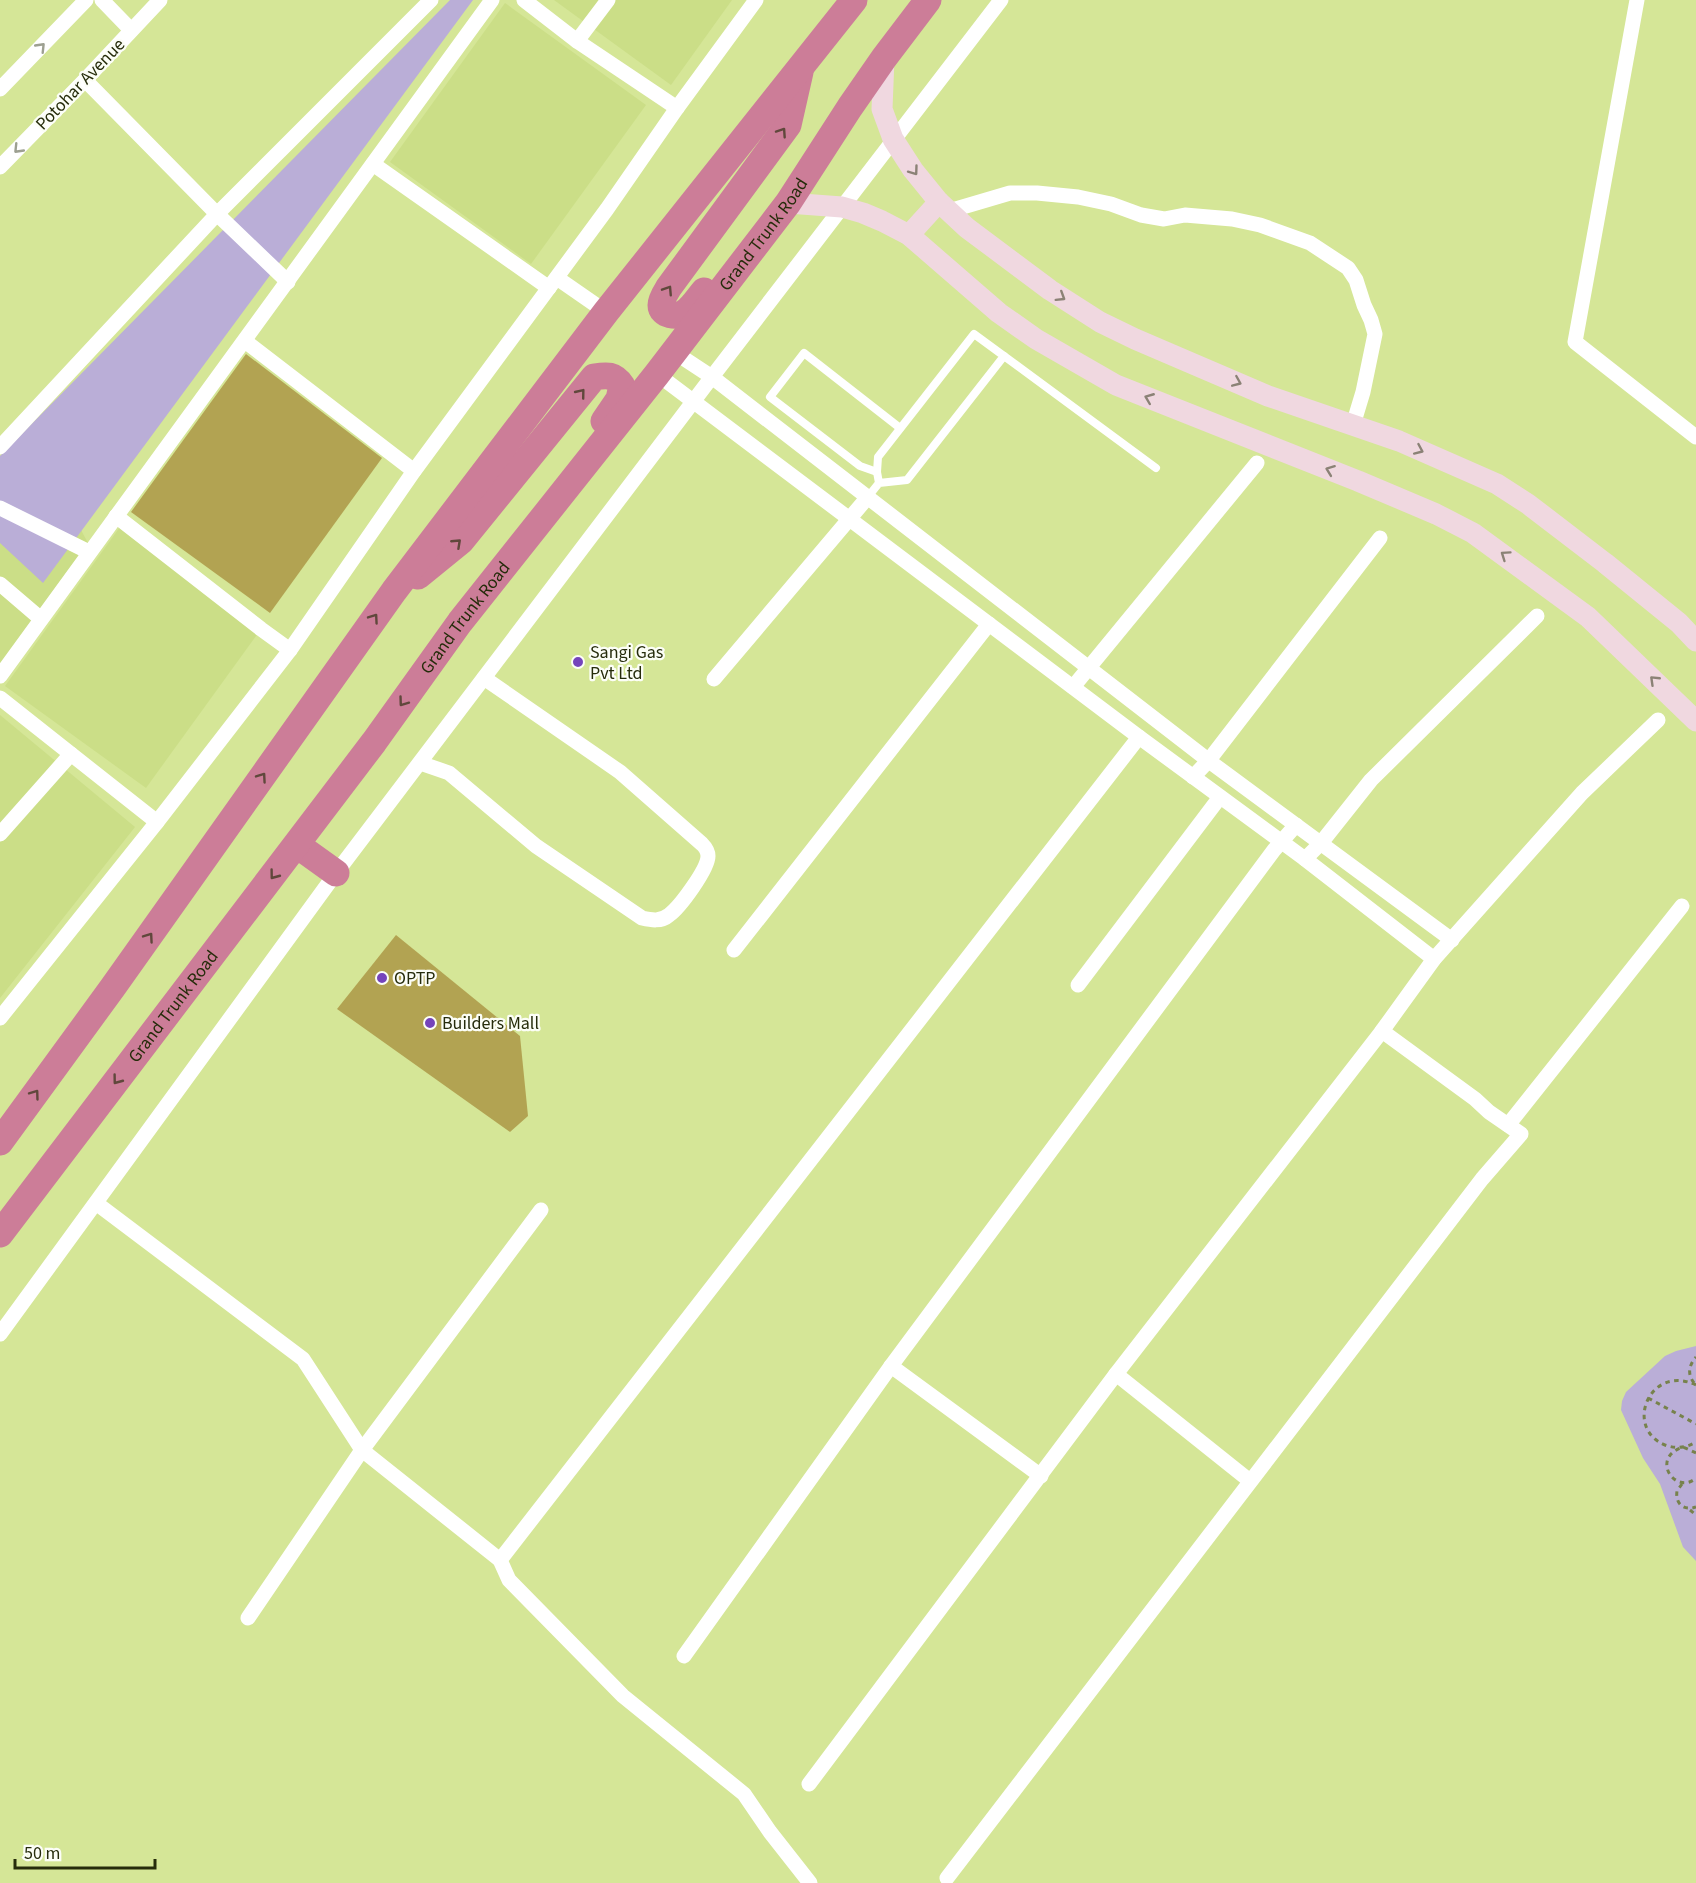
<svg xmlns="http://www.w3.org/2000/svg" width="1696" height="1883" viewBox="0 0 1696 1883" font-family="'Source Sans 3',sans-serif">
<rect width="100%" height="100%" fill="#d5e697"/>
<g fill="#cbde87">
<polygon points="554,0 732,0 671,85"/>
<polygon points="505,3 646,105 531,264 390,162"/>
<polygon points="0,516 81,530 88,543 0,663"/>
<polygon points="120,527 261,629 146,788 5,686"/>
<polygon points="0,715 135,827 0,998"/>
</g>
<g fill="#baaed7">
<polygon points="450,0 473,0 43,583 0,543 0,456"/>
<polygon points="1696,1346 1696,1561 1683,1547 1660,1484 1643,1458 1621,1410 1622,1401 1626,1392 1665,1356 1676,1351"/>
</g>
<g fill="#b2a352">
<polygon points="246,354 382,458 270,613 131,512"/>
<polygon points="396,935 520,1036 528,1116 510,1132 337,1009"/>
</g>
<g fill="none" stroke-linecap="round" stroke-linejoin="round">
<g stroke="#77824c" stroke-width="3" stroke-dasharray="4.5 4.5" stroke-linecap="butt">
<path d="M1694,1383c-7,-9 -5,-18 2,-26"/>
<path d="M1696,1385c-46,-22 -73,43 -31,60 11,4 21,3 31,-3"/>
<polyline points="1648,1398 1696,1424"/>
<path d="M1696,1453l-13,-6c-34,11 -7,49 13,31"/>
<path d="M1682,1484l-5,7c-2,13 7,20 19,16"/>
<polyline points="1690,1510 1696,1515"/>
</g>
<g stroke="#fff" stroke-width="8">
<polyline points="1004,356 1156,468"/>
<polyline points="877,472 860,466 770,397 804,353 900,428"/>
<polyline points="867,498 879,483 907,480 1004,356 974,334 878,457 877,472 879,483"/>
</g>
<g stroke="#fff" stroke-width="15">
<polyline points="102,0 131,30"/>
<polyline points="524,0 577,41 677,108"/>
<polyline points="1637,0 1575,342 1696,437"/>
<polyline points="577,41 608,0"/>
<polyline points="85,80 217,214 288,282"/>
<polyline points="0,89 86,0"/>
<polyline points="373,164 549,288"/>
<polyline points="0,167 85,80 160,0"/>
<polyline points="949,211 1010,193 1037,193 1078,197 1111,204 1141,215 1164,219 1185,215 1232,219 1260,225 1310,243 1348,268 1356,280 1364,305 1371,320 1375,334 1363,392 1353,425"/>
<polyline points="557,278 606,312"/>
<polyline points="245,341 414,471"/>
<polyline points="674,352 712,377 1213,764 1452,940"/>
<polyline points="657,374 1139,737 1305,859 1434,959"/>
<polyline points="0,447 217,214 431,0"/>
<polyline points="0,508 89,552"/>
<polyline points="116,516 261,629 290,650"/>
<polyline points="0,584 41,619"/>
<polyline points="0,676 492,0"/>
<polyline points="714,679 867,498"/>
<polyline points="1073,687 1257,463"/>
<polyline points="0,698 157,822"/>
<path d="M420,763l29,10 87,73 106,72c9,2 19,4 27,-3 11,-8 39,-46 39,-59 0,-5 -3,-9 -6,-12l-82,-72 -136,-94"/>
<polyline points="1193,777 1209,760 1380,538"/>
<polyline points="0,834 71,754"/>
<polyline points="1305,859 1321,843 1371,780 1537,616"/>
<polyline points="734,950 989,624"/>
<polyline points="1078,985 1220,797"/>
<polyline points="0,1018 157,822 290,650 414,471 607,209 677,108 756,0"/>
<polyline points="1508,1125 1682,906"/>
<polyline points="96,1203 303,1359 362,1450 500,1560 509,1580 623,1696 744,1794 770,1832 810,1883"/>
<polyline points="0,1334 336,873 705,386 1001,0"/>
<polyline points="891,1366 1041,1476"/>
<polyline points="1116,1374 1250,1481"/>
<polyline points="500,1560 1139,737"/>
<polyline points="248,1618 362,1450 541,1210"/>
<polyline points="684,1656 891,1366 1274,850 1296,825"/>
<polyline points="809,1784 1116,1374 1382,1031 1434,959 1582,793 1658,720"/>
<polyline points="947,1878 1482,1179 1521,1134 1489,1112 1475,1099 1382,1031"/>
</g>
<g stroke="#f0d8e0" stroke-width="21">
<polyline points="884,58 882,109 893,139 913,170 939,202 967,228 1050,290 1100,322 1135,339 1268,396 1399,441 1497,484 1528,504 1605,563 1679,623 1696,641"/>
<polyline points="788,203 842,207 863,213 882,221 909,235 999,313 1036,339 1116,385 1358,481 1436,514 1473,533 1588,617 1696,721"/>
<polyline points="909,235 939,202"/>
</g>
<g stroke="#cc7d98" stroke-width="27">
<path d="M704,291c-6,7 -12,17 -20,22 -7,4 -23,3 -23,-8 0,-6 5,-13 8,-18l119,-162 12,-53"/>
<path d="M418,576l43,-35 133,-164c13,-2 20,-3 28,9l-3,13 -15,22"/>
<polyline points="297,845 336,873"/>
<polyline points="0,1142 113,987 394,591 606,312 854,0"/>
<path id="s1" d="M0,1234l374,-492 86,-120 197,-248 131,-171 62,-96 34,-49 44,-58"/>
</g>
</g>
<defs><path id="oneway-chevron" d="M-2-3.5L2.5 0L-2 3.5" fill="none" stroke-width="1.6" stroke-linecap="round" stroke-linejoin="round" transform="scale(1.5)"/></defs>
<g stroke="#9da091">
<use href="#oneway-chevron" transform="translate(41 47) rotate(-46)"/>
<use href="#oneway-chevron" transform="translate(18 149) rotate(134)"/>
</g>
<g stroke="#60483c">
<use href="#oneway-chevron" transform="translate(782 132) rotate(-56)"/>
<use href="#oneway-chevron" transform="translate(668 290) rotate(-57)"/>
<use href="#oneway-chevron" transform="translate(581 393) rotate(-51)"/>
<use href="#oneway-chevron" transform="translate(457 543) rotate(-43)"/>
<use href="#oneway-chevron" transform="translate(374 618) rotate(-55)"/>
<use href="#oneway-chevron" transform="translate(403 702) rotate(126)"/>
<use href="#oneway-chevron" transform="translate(262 777) rotate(-55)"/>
<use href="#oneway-chevron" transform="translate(274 875) rotate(127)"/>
<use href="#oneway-chevron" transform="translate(149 937) rotate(-55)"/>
<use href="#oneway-chevron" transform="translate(117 1080) rotate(127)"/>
<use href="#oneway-chevron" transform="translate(35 1094) rotate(-54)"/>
</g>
<g stroke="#8b8276">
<use href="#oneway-chevron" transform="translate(914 171) rotate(54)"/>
<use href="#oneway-chevron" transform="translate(1061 297) rotate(32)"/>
<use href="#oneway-chevron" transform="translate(1237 382) rotate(23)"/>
<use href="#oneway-chevron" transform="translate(1149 398) rotate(-158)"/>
<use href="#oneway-chevron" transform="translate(1419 450) rotate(24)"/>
<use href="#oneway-chevron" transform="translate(1330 470) rotate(-159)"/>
<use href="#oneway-chevron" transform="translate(1505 555) rotate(-145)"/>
<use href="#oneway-chevron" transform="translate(1654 680) rotate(-136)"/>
</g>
<g fill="#7544bb" stroke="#fcfef7" stroke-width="2">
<circle cx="578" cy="662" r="6"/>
<circle cx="382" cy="978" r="6"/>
<circle cx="430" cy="1023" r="6"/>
</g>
<g text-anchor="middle" stroke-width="4.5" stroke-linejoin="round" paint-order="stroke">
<g font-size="18" fill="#262c0b" stroke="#fcfef7">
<text transform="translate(80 84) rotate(-46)" y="6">Potohar Avenue</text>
<text dy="6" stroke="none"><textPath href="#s1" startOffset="1258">Grand Trunk Road</textPath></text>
<text dy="6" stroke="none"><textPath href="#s1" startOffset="772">Grand Trunk Road</textPath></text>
<text dy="6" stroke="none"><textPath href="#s1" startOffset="286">Grand Trunk Road</textPath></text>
</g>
<g font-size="18" fill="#262c0b" stroke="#fcfef7" text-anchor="start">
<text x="590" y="658">Sangi Gas<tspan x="590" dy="21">Pvt Ltd</tspan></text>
<text x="394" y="984">OPTP</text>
<text x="442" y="1029">Builders Mall</text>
</g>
</g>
<path d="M15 1859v9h140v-9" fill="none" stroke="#262c0b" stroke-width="3"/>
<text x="24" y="1859" font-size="18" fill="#262c0b" stroke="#fcfef7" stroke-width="4.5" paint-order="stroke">50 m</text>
</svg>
